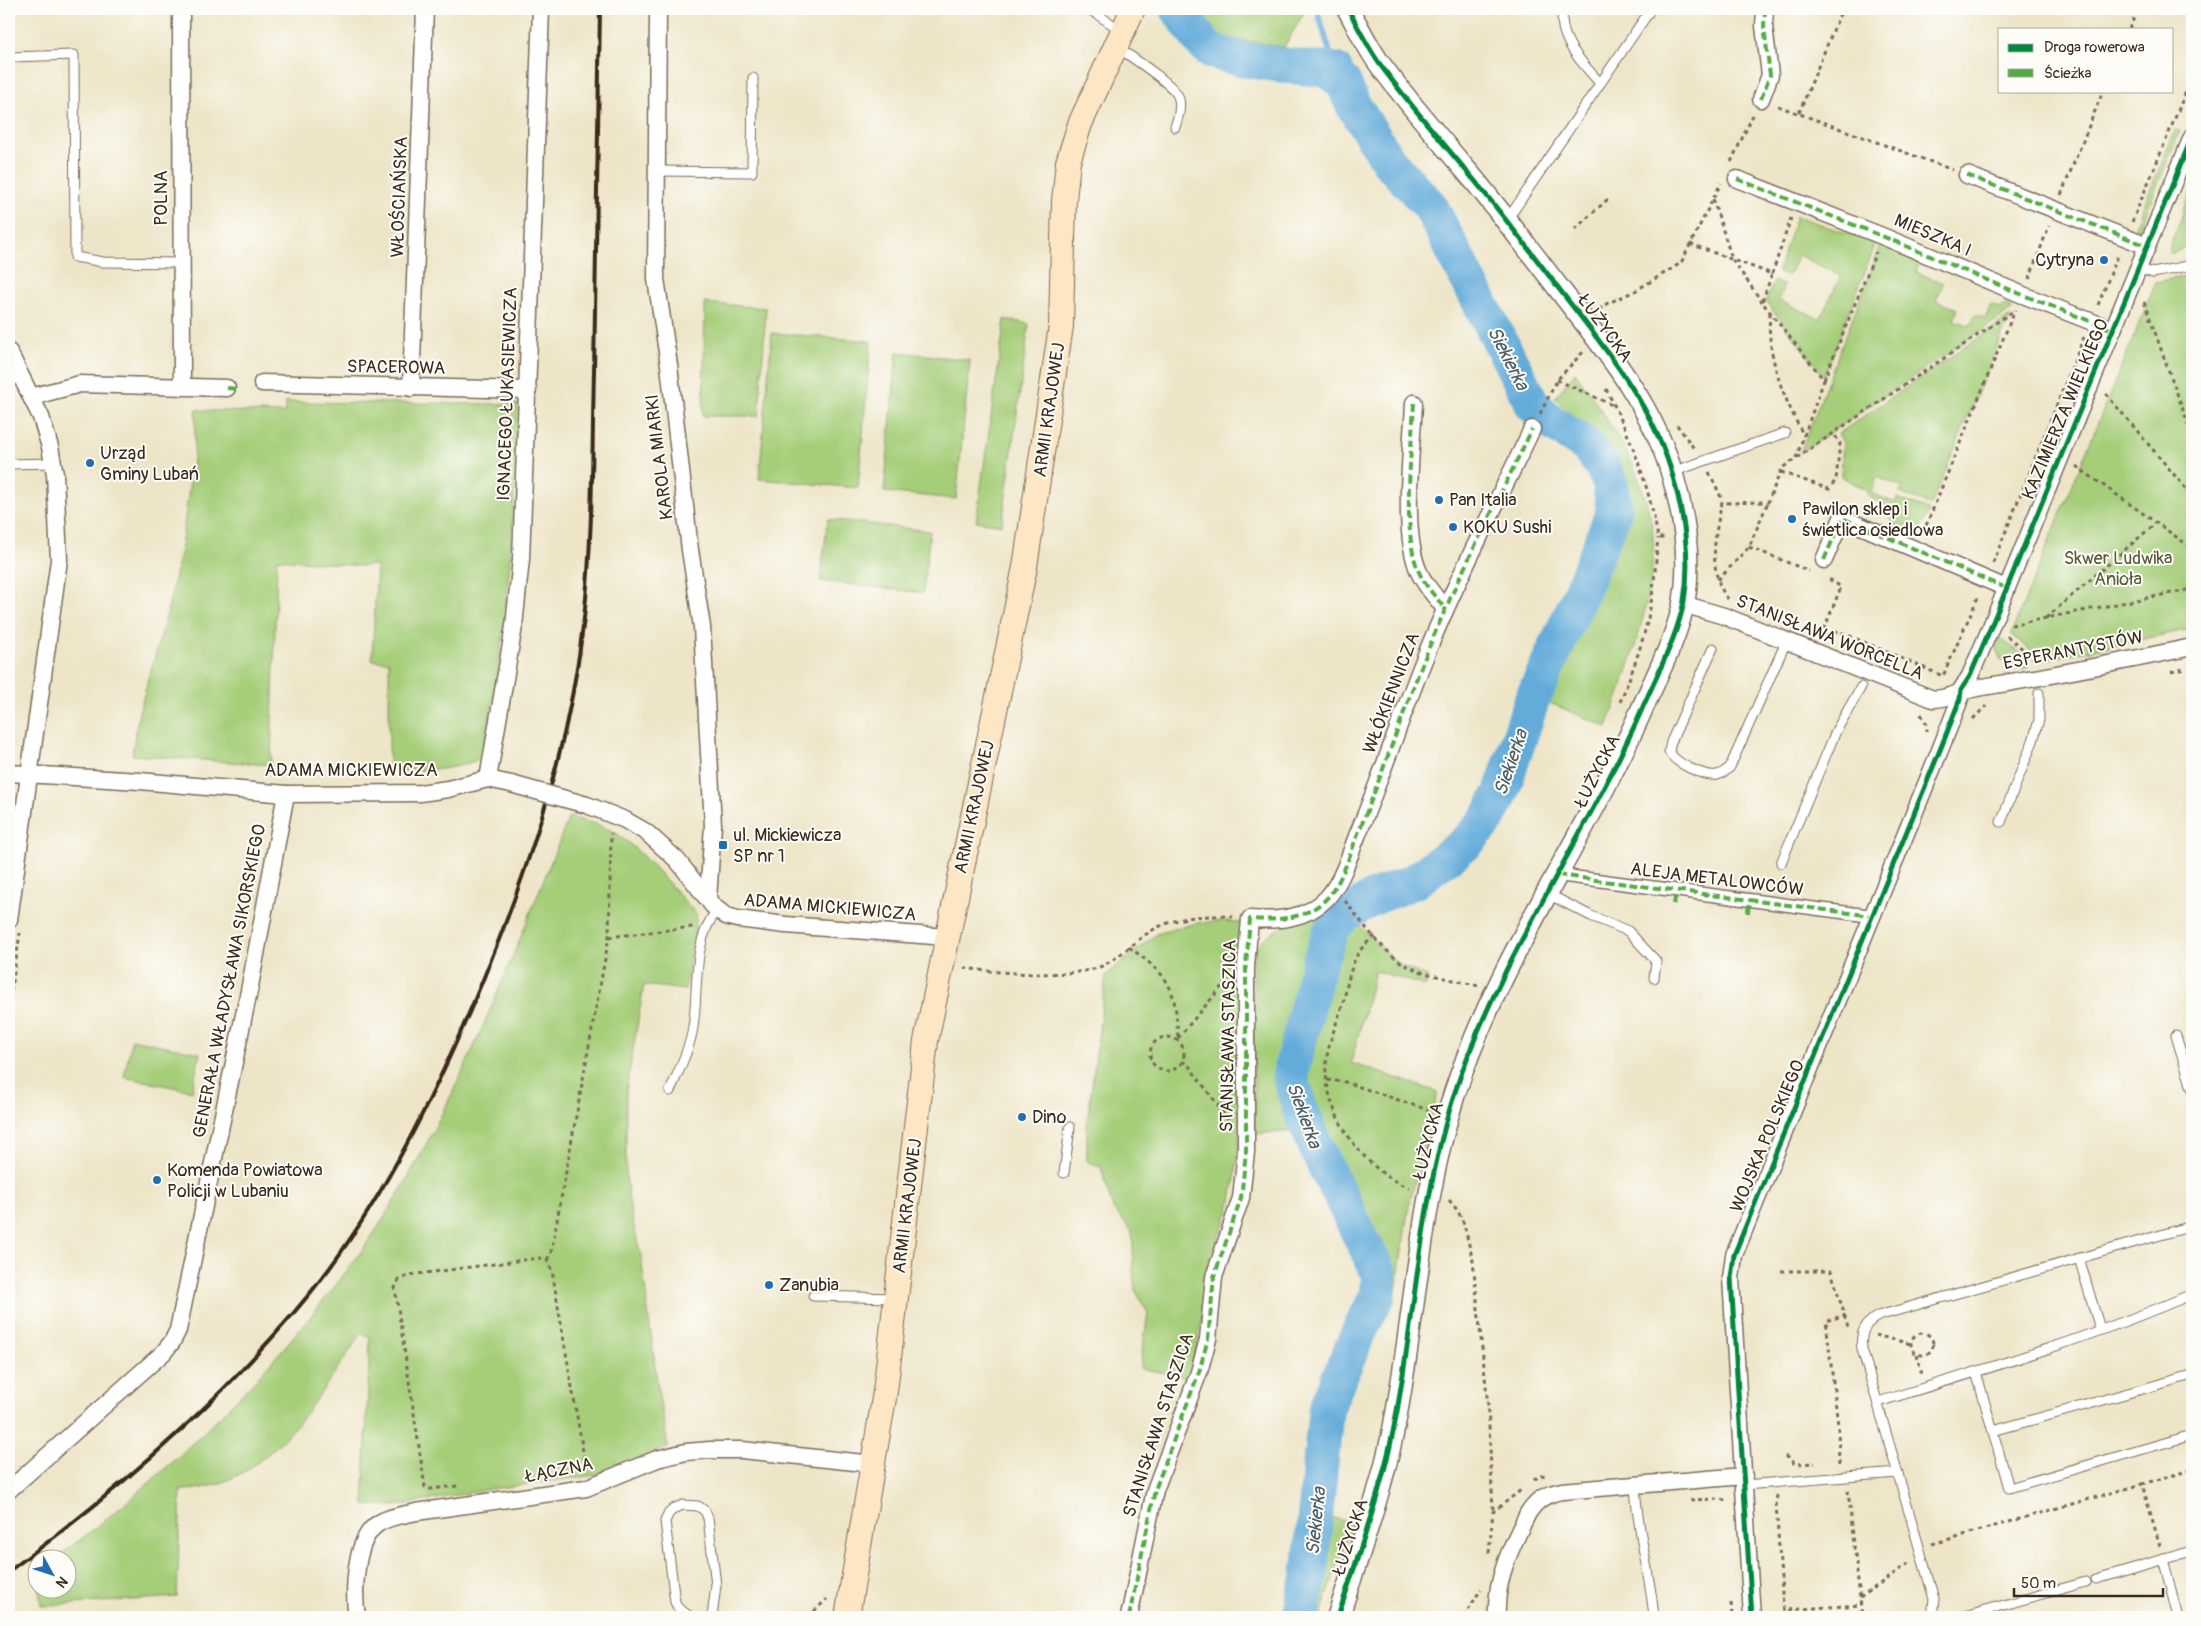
<svg xmlns="http://www.w3.org/2000/svg" width="2201" height="1626" viewBox="0 0 2201 1626" font-family="Pangolin,sans-serif">
<rect width="100%" height="100%" fill="#fdfcf7"/>
<filter id="ink" filterUnits="userSpaceOnUse"><feTurbulence type="fractalNoise" baseFrequency=".02" numOctaves="2"/><feDisplacementMap in="SourceGraphic" scale="10" xChannelSelector="R" yChannelSelector="G"/><feConvolveMatrix kernelMatrix="1 2 1 2 8 2 1 2 1" color-interpolation-filters="sRGB"/></filter>
<filter id="wash" filterUnits="userSpaceOnUse"><feTurbulence type="fractalNoise" baseFrequency=".0096" numOctaves="4" result="noise"/><feDisplacementMap in="SourceGraphic" scale="20" xChannelSelector="R" yChannelSelector="G"/><feGaussianBlur stdDeviation="1.12" result="paint"/><feColorMatrix in="noise" values="0 0 0 0 0 0 0 0 0 0 0 0 0 0 0 0 0 1.4 0 .05"/><feComposite in="paint" operator="in"/></filter>
<g filter="url(#wash)">
<rect width="100%" height="100%" fill="#eee5c8"/>
<g fill="#a6ce79" stroke="#707c4c">
<polygon points="1197,9 1306,9 1284,47 1220,37"/>
<polygon points="2175,130 2180,131 2139,230 2134,229"/>
<polygon points="2192,190 2192,245 2170,254 2168,250"/>
<polygon points="1796,216 1876,243 1824,376 1766,302 1774,281 1784,286 1778,300 1820,319 1841,276 1798,255 1789,275 1778,272"/>
<polygon points="1881,245 1919,262 1916,272 1943,283 1936,301 1958,309 1954,320 1970,326 1975,315 1985,318 1991,305 2001,309 2004,304 2013,309 1800,453"/>
<polygon points="2192,275 2192,629 2042,660 2011,634 2156,282"/>
<polygon points="705,303 766,308 759,416 703,416"/>
<path d="M2010,316l-79,189 -31,-12 2,-6 -25,-10 -6,16 24,10 2,-5 32,12c-11,27 -13,29 -41,19l7,-19 -28,-14 1,-5 -27,-15 2,-34 -5,-8z"/>
<polygon points="1005,319 1029,324 1002,525 976,521"/>
<polygon points="772,333 871,341 858,488 759,479"/>
<polygon points="897,352 970,360 956,499 884,492"/>
<path d="M1575,372c19,28 39,56 55,87 9,18 22,56 23,76 3,61 -25,136 -46,192l-62,-26 51,-122 25,-73 -6,-33 -14,-27 -46,-48z"/>
<path d="M286,402l232,2c-5,119 -9,238 -37,354 -28,14 -61,12 -92,13v-109l-17,-2 5,-95 -15,1 -85,-7 -6,206 -139,-10 7,-43 28,-98 14,-66 13,-96 2,-42 89,3z"/>
<polygon points="828,519 930,531 923,593 820,581"/>
<path d="M1998,637l27,19 3,12c-21,3 -36,-10 -30,-31z"/>
<path d="M569,817c15,4 31,7 45,15 27,17 61,59 83,83l-12,75 -41,-5 -18,107v86l5,37 10,41 17,133 10,58 -64,27 -113,15 -95,17 -31,-1 -1,-18 6,-150 -9,-3c-43,61 -93,156 -180,156l-4,107 -136,9 -2,-17 29,-1v-30h-12c96,-71 184,-155 259,-247 22,-27 43,-53 61,-81 83,-128 136,-273 193,-413z"/>
<path d="M1331,906l-18,46 -30,111 1,27 12,41 -42,3 -1,-179c13,-31 52,-34 78,-49z"/>
<path d="M1354,920l45,45 29,12 -2,9 -51,-15 -24,92 87,29 -29,112 -14,94c-10,-10 -7,-22 -9,-35 -2,-8 -8,-17 -12,-24 -24,-45 -76,-123 -74,-173 0,-19 12,-42 17,-61 9,-37 10,-56 37,-85z"/>
<polygon points="1225,921 1244,923 1239,1147 1236,1172 1229,1211 1207,1266 1204,1307 1195,1356 1188,1378 1140,1368 1148,1313 1135,1290 1133,1272 1133,1240 1131,1230 1113,1209 1101,1167 1087,1161 1087,1125 1106,975 1156,934 1197,923"/>
<polygon points="132,1039 200,1053 192,1091 124,1077"/>
<polygon points="1320,1513 1353,1524 1339,1560 1320,1617 1307,1617 1316,1568"/>
</g>
<g fill="none" stroke-linecap="round" stroke-linejoin="round">
<polyline stroke="#63acda" stroke-width="6" points="1317,9 1335,70"/>
<path stroke="#63acda" stroke-width="36" d="M1178,9c7,9 22,34 31,40 15,11 104,20 126,21l1,7 7,5 10,23 37,58 40,43 103,199 18,17 36,24 14,18 9,18 4,29 -36,88 -46,101 -31,93 -14,27 -21,23 -51,38 -40,16 -30,17 -13,14 -13,35 -29,112 9,31 21,50 59,117 -1,22 -20,39 -32,74 -17,171 -9,38"/>
</g>
</g>
<g filter="url(#ink)">
<g fill="none" stroke-linecap="round" stroke-linejoin="round">
<defs>
<g id="service">
<polyline points="1089,9 1122,31"/>
<path d="M1564,9c-9,27 19,55 36,74"/>
<path d="M1117,47c14,10 55,36 61,49 4,10 0,22 -3,31"/>
<polyline points="9,57 74,55 75,257 103,262 182,263"/>
<polyline points="656,171 752,172 753,78"/>
<polyline points="1505,219 1514,210 1651,9"/>
<polyline points="2138,268 2153,273 2192,265"/>
<polyline points="9,464 53,463"/>
<polyline points="1672,472 1785,433"/>
<path d="M1713,648l-42,94 -2,9c5,12 35,26 48,24 5,-1 9,-4 13,-8l56,-125"/>
<polyline points="2001,822 2033,741 2039,720 2039,693"/>
<polyline points="1781,863 1836,731 1861,687"/>
<polyline points="1548,894 1591,916 1628,931 1656,961 1654,978"/>
<polyline points="2176,1036 2192,1088"/>
<path d="M670,1091c8,-19 18,-38 22,-58 8,-41 -2,-89 25,-123"/>
<polyline points="1064,1173 1070,1127"/>
<polyline points="2079,1258 2100,1329"/>
<polyline points="813,1296 896,1298"/>
<polyline points="1976,1372 2009,1488 2192,1435"/>
<path d="M1878,1402c105,-32 213,-64 314,-108"/>
<polyline points="1993,1431 2192,1375"/>
<path d="M1635,1485c2,45 15,88 19,132"/>
<polyline points="1744,1485 1898,1473"/>
<polyline points="2163,1559 2178,1617"/>
<polyline points="2096,1579 2192,1551"/>
<polyline points="691,1617 679,1609 675,1602 665,1521 669,1513 675,1508 683,1505 698,1506 705,1511 708,1518 716,1585 712,1617"/>
<path d="M1932,1617l2,-18 -72,-250c-2,-16 2,-25 16,-33l314,-90"/>
<polyline points="1961,1617 2086,1582"/>
</g>
<polyline id="pedestrian" points="1558,875 1872,916"/>
<g id="minor">
<polyline points="181,9 182,387"/>
<polyline points="658,9 656,279 669,365 690,550 702,627 713,825 708,899"/>
<polyline points="1761,99 1770,75 1764,26 1765,9"/>
<polyline points="1967,175 2147,246"/>
<polyline points="1737,179 1882,236 2023,295 2113,330"/>
<polyline points="9,352 41,417 50,447 55,474 59,560 9,920"/>
<polyline points="262,383 528,390"/>
<polyline points="411,388 425,9"/>
<polyline points="31,397 80,384 227,388"/>
<path d="M1414,403c-2,45 -13,130 5,169 6,14 17,25 26,37"/>
<polyline points="1824,560 1842,518 2006,588"/>
<path d="M1683,604l41,12 209,83c17,0 26,-8 44,-11 72,-12 144,-26 215,-41"/>
<polyline points="9,773 140,781 286,794 420,793 448,789 488,779 511,784"/>
<polyline points="488,779 514,626 521,559 541,9"/>
<polyline points="587,805 625,820 646,832 677,860 713,906 726,916 737,919 786,925 947,937"/>
<polyline points="9,1490 163,1353 172,1342 178,1330 250,986 286,794"/>
<path d="M357,1617c-4,-25 -3,-79 22,-94 11,-7 25,-8 37,-11l170,-24 71,-29 29,-7 24,-2h32l131,14"/>
<path d="M1129,1617l26,-127 44,-118 9,-33 6,-62 27,-79 5,-46v-186l4,-47c28,2 57,0 77,-21 15,-17 22,-41 30,-62 26,-63 47,-128 73,-191 30,-73 68,-144 102,-216"/>
<path d="M1497,1617c-2,-38 14,-70 31,-104 9,-14 18,-19 34,-22l182,-15"/>
<polyline points="1752,1617 1731,1278 1734,1255 1942,745 1960,699 1961,690 1970,676 1990,629 2192,137"/>
</g>
<path id="tertiary" d="M1338,1617c22,-68 47,-135 59,-206 19,-106 24,-213 57,-316 44,-136 131,-256 188,-386 14,-32 36,-74 42,-108 7,-41 0,-86 -11,-124 -19,-69 -67,-128 -110,-183 -29,-38 -58,-76 -88,-113 -33,-39 -66,-77 -96,-118 -12,-17 -21,-36 -31,-54"/>
<polyline id="secondary" points="847,1617 885,1392 926,1041 1025,567 1061,326 1064,200 1068,162 1080,124 1133,9"/>
</defs>
<use href="#service" stroke="#7a6b5a" stroke-width="11"/>
<use href="#pedestrian" stroke="#7a6b5a" stroke-width="15"/>
<use href="#minor" stroke="#7a6b5a" stroke-width="19"/>
<use href="#tertiary" stroke="#7a6b5a" stroke-width="24"/>
<use href="#secondary" stroke="#7a6b5a" stroke-width="26"/>
<g stroke="#7a6b5a" stroke-width="3" stroke-dasharray="4 4" stroke-linecap="butt">
<polyline points="2129,9 2135,14"/>
<polyline points="2129,29 2138,9"/>
<polyline points="1778,106 1953,170"/>
<polyline points="1799,113 1842,9"/>
<polyline points="1731,162 1754,113"/>
<polyline points="2061,195 2103,91"/>
<polyline points="1713,199 1732,259 1762,302"/>
<polyline points="2132,222 2192,77"/>
<polyline points="1575,229 1608,199"/>
<polyline points="1690,244 1772,274 1762,302 1824,380 1796,458"/>
<polyline points="1772,274 1791,218"/>
<polyline points="2029,279 2049,226"/>
<polyline points="2144,302 2192,435"/>
<polyline points="2098,305 2119,253"/>
<polyline points="1599,310 1604,305 1635,291 1681,263 1721,183"/>
<path d="M1770,313c-4,43 14,86 34,123"/>
<polyline points="1557,380 1615,406"/>
<polyline points="1824,380 1876,252"/>
<path d="M1606,389c25,48 43,96 52,149h8"/>
<polyline points="2106,394 2192,496"/>
<polyline points="1540,414 1557,380 1583,352"/>
<polyline points="1677,425 1695,450"/>
<polyline points="2076,466 2192,548"/>
<polyline points="1709,472 1720,495 1722,503"/>
<polyline points="1781,472 1829,489 1836,480 1840,443 1833,433"/>
<polyline points="1923,533 2015,310"/>
<polyline points="1749,547 1809,571"/>
<polyline points="1993,563 2084,337"/>
<polyline points="1718,580 1749,547 1768,502"/>
<path d="M1728,599c-21,-27 -13,-66 -6,-96l46,-1 14,-34 233,-158"/>
<polyline points="2046,618 2156,523"/>
<polyline points="2011,625 2192,589"/>
<polyline points="2007,636 2036,660"/>
<polyline points="1821,637 1841,587 1829,579 1830,576"/>
<polyline points="1828,638 1838,631 1943,676 1979,595"/>
<polyline points="2171,672 2184,669"/>
<path d="M1620,702c14,-34 27,-70 32,-106 3,-19 4,-39 6,-58"/>
<polyline points="1921,714 1927,725 1927,731"/>
<polyline points="1973,719 1986,706"/>
<path d="M1345,901c16,20 37,50 59,63 21,12 50,15 74,22"/>
<path d="M1375,936c-6,5 -12,10 -16,16 -9,14 -12,35 -16,51 -6,20 -16,42 -17,63 -2,48 39,106 84,122"/>
<polyline points="609,937 693,927"/>
<path d="M1129,947c43,32 46,39 49,92"/>
<path d="M964,968c33,5 102,10 133,0 19,-7 34,-24 51,-35 23,-16 57,-19 85,-16"/>
<polyline points="9,1007 20,933"/>
<circle cx="1167" cy="1054" r="17"/>
<polyline points="1178,1038 1229,978"/>
<polyline points="1182,1061 1189,1066 1228,1119"/>
<polyline points="1327,1080 1345,1082 1428,1110"/>
<polyline points="1449,1200 1458,1211 1464,1224 1473,1261 1488,1405 1493,1511"/>
<polyline points="547,1260 551,1253 609,937 611,833"/>
<polyline points="1781,1271 1831,1271 1849,1330"/>
<circle cx="1922" cy="1344" r="11"/>
<polyline points="1875,1335 1911,1344"/>
<polyline points="1917,1354 1922,1375"/>
<polyline points="1785,1456 1795,1464 1815,1463"/>
<polyline points="1839,1463 1838,1425 1826,1321 1845,1315"/>
<polyline points="1534,1480 1539,1476 1546,1475"/>
<polyline points="457,1486 430,1489 425,1487 395,1288 399,1280 410,1275 540,1258 547,1260 552,1271 586,1469"/>
<polyline points="1848,1490 1862,1617"/>
<polyline points="1777,1495 1776,1503 1783,1607 1785,1610 1860,1605"/>
<polyline points="1690,1500 1720,1499 1724,1500 1726,1505"/>
<polyline points="1932,1544 2142,1484"/>
<polyline points="2160,1546 2142,1484 2192,1470"/>
<polyline points="1489,1553 1493,1512 1521,1490"/>
<polyline points="1860,1598 1910,1562"/>
<polyline points="1731,1603 1732,1617"/>
<polyline points="808,1617 827,1599"/>
<polyline points="1464,1617 1481,1589"/>
</g>
<use href="#service" stroke="#fff" stroke-width="9"/>
<use href="#pedestrian" stroke="#fff" stroke-width="12"/>
<use href="#minor" stroke="#fff" stroke-width="16"/>
<use href="#tertiary" stroke="#fff" stroke-width="21"/>
<use href="#secondary" stroke="#fce6c4" stroke-width="24"/>
<path stroke="#3b2a1e" stroke-width="4" d="M9,1571c113,-82 235,-190 320,-302 59,-80 104,-172 143,-263 53,-125 97,-253 112,-388 9,-82 8,-165 10,-247 2,-121 4,-242 6,-362"/>
<defs>
<polyline id="minor-bridge" points="511,784 587,805"/>
</defs>
<use href="#minor-bridge" stroke="#7a6b5a" stroke-width="19" stroke-linecap="butt"/>
<use href="#minor-bridge" stroke="#fff" stroke-width="16"/>
<g stroke="#55ab43" stroke-width="4" stroke-dasharray="8 4" stroke-linecap="butt">
<polyline points="1761,99 1770,75 1764,26 1765,9"/>
<polyline points="1967,175 2147,246"/>
<polyline points="1737,179 1882,236 2023,295 2113,330"/>
<polyline points="227,388 237,389"/>
<path d="M1414,403c-2,45 -13,130 5,169 6,14 17,25 26,37"/>
<polyline points="1824,560 1842,518 2006,588"/>
<polyline points="1558,875 1872,916"/>
<polyline points="1674,904 1676,892"/>
<polyline points="1748,913 1749,901"/>
<path d="M1129,1617l26,-127 44,-118 9,-33 6,-62 27,-79 5,-46v-186l4,-47c28,2 57,0 77,-21 15,-17 22,-41 30,-62 26,-63 47,-128 73,-191 30,-73 68,-144 102,-216"/>
</g>
<defs>
<g id="cycleway">
<path d="M1338,1617c22,-68 47,-135 59,-206 19,-106 24,-213 57,-316 44,-136 131,-256 188,-386 14,-32 36,-74 42,-108 7,-41 0,-86 -11,-124 -19,-69 -67,-128 -110,-183 -29,-38 -58,-76 -88,-113 -33,-39 -66,-77 -96,-118 -12,-17 -21,-36 -31,-54"/>
<polyline points="1752,1617 1731,1278 1734,1255 1942,745 1960,699 1961,690 1970,676 1990,629 2192,137"/>
</g>
</defs>
<use href="#cycleway" stroke="#fdfcf7" stroke-width="8"/>
<use href="#cycleway" stroke="#00873e" stroke-width="5"/>
</g>
</g>
<g fill="#1f6fb2" stroke="#fdfcf7" stroke-width="2">
<circle cx="2104" cy="260" r="5"/>
<circle cx="90" cy="463" r="5"/>
<circle cx="1439" cy="500" r="5"/>
<circle cx="1792" cy="519" r="5"/>
<circle cx="1453" cy="527" r="5"/>
<rect x="718" y="840" width="10" height="10" rx="2.5"/>
<circle cx="1022" cy="1117" r="5"/>
<circle cx="157" cy="1180" r="5"/>
<circle cx="769" cy="1285" r="5"/>
</g>
<g text-anchor="middle" stroke-width="4" stroke-linejoin="round" paint-order="stroke">
<g font-size="18" fill="#3b2a1e" stroke="#fdfcf7">
<text transform="translate(399 197) rotate(-88)" y="6">WŁOŚCIAŃSKA</text>
<text transform="translate(161 198) rotate(-90)" y="6">POLNA</text>
<text transform="translate(1933 235) rotate(23)" y="6">MIESZKA I</text>
<text transform="translate(1605 328) rotate(54)" y="6">ŁUŻYCKA</text>
<text transform="translate(396 367) rotate(1)" y="6">SPACEROWA</text>
<text transform="translate(507 394) rotate(-88)" y="6">IGNACEGO ŁUKASIEWICZA</text>
<text transform="translate(2065 409) rotate(-67)" y="6">KAZIMIERZA WIELKIEGO</text>
<text transform="translate(1049 410) rotate(-82)" y="6">ARMII KRAJOWEJ</text>
<text transform="translate(659 457) rotate(-97)" y="6">KAROLA MIARKI</text>
<text transform="translate(1830 637) rotate(22)" y="6">STANISŁAWA WORCELLA</text>
<text transform="translate(2073 650) rotate(-11)" y="6">ESPERANTYSTÓW</text>
<text transform="translate(1391 693) rotate(-69)" y="6">WŁÓKIENNICZA</text>
<text x="351" y="776">ADAMA MICKIEWICZA</text>
<text transform="translate(1597 771) rotate(-63)" y="6">ŁUŻYCKA</text>
<text transform="translate(974 807) rotate(-78)" y="6">ARMII KRAJOWEJ</text>
<text transform="translate(1717 879) rotate(7)" y="6">ALEJA METALOWCÓW</text>
<text transform="translate(830 907) rotate(5)" y="6">ADAMA MICKIEWICZA</text>
<text transform="translate(229 981) rotate(-79)" y="6">GENERAŁA WŁADYSŁAWA SIKORSKIEGO</text>
<text transform="translate(1228 1036) rotate(-89)" y="6">STANISŁAWA STASZICA</text>
<text transform="translate(1767 1136) rotate(-67)" y="6">WOJSKA POLSKIEGO</text>
<text transform="translate(1428 1141) rotate(-76)" y="6">ŁUŻYCKA</text>
<text transform="translate(907 1206) rotate(-83)" y="6">ARMII KRAJOWEJ</text>
<text transform="translate(1158 1425) rotate(-72)" y="6">STANISŁAWA STASZICA</text>
<text transform="translate(559 1470) rotate(-11)" y="6">ŁĄCZNA</text>
<text transform="translate(1350 1537) rotate(-72)" y="6">ŁUŻYCKA</text>
</g>
<g font-size="18" fill="#3b2a1e" stroke="#fdfcf7" text-anchor="start">
<text x="2094" y="266" text-anchor="end">Cytryna</text>
<text x="100" y="459">Urząd<tspan x="100" dy="21">Gminy Lubań</tspan></text>
<text x="1449" y="506">Pan Italia</text>
<text x="1802" y="515">Pawilon sklep i<tspan x="1802" dy="21">świetlica osiedlowa</tspan></text>
<text x="1463" y="533">KOKU Sushi</text>
<text x="733" y="841">ul. Mickiewicza<tspan x="733" dy="21">SP nr 1</tspan></text>
<text x="1032" y="1123">Dino</text>
<text x="167" y="1176">Komenda Powiatowa<tspan x="167" dy="21">Policji w Lubaniu</tspan></text>
<text x="779" y="1291">Zanubia</text>
</g>
<g font-size="18" fill="#5b5b39" stroke="#fdfcf7">
<text x="2118" y="564">Skwer Ludwika<tspan x="2118" dy="21">Anioła</tspan></text>
</g>
<g font-size="19" font-style="italic" fill="#4b5e69" stroke="#fdfcf7">
<text transform="translate(1509 358) rotate(63)" y="7">Siekierka</text>
<text transform="translate(1510 762) rotate(-71)" y="7">Siekierka</text>
<text transform="translate(1305 1115) rotate(70)" y="7">Siekierka</text>
<text transform="translate(1315 1521) rotate(-84)" y="7">Siekierka</text>
</g>
</g>
<rect width="2201" height="1626" fill="none" stroke="#fdfcf7" stroke-width="30"/>
<rect x="1998" y="28" width="175" height="65" fill="#fdfcf7" stroke="#afa8a0"/>
<rect x="2008" y="44" width="25" height="8" fill="#00873e" stroke="#afa8a0"/>
<text x="2044" y="52" font-size="15" fill="#3b2a1e">Droga rowerowa</text>
<rect x="2008" y="69" width="25" height="8" fill="#55ab43" stroke="#afa8a0"/>
<text x="2044" y="78" font-size="15" fill="#3b2a1e">Ścieżka</text>
<g transform="translate(52 1574) rotate(130)"><circle r="24" fill="#fdfcf7" stroke="#afa8a0"/>
<path d="M0-4L9 19L0 12L-9 19Z" fill="#1f6fb2"/>
<text y="-8" font-size="14" font-weight="bold" text-anchor="middle" fill="#3b2a1e">N</text>
</g>
<path d="M2014 1588v8h149v-8" fill="none" stroke="#3b2a1e" stroke-width="2.5"/>
<text x="2021" y="1588" font-size="15" fill="#3b2a1e" stroke="#fdfcf7" stroke-width="4" paint-order="stroke">50 m</text>
</svg>
